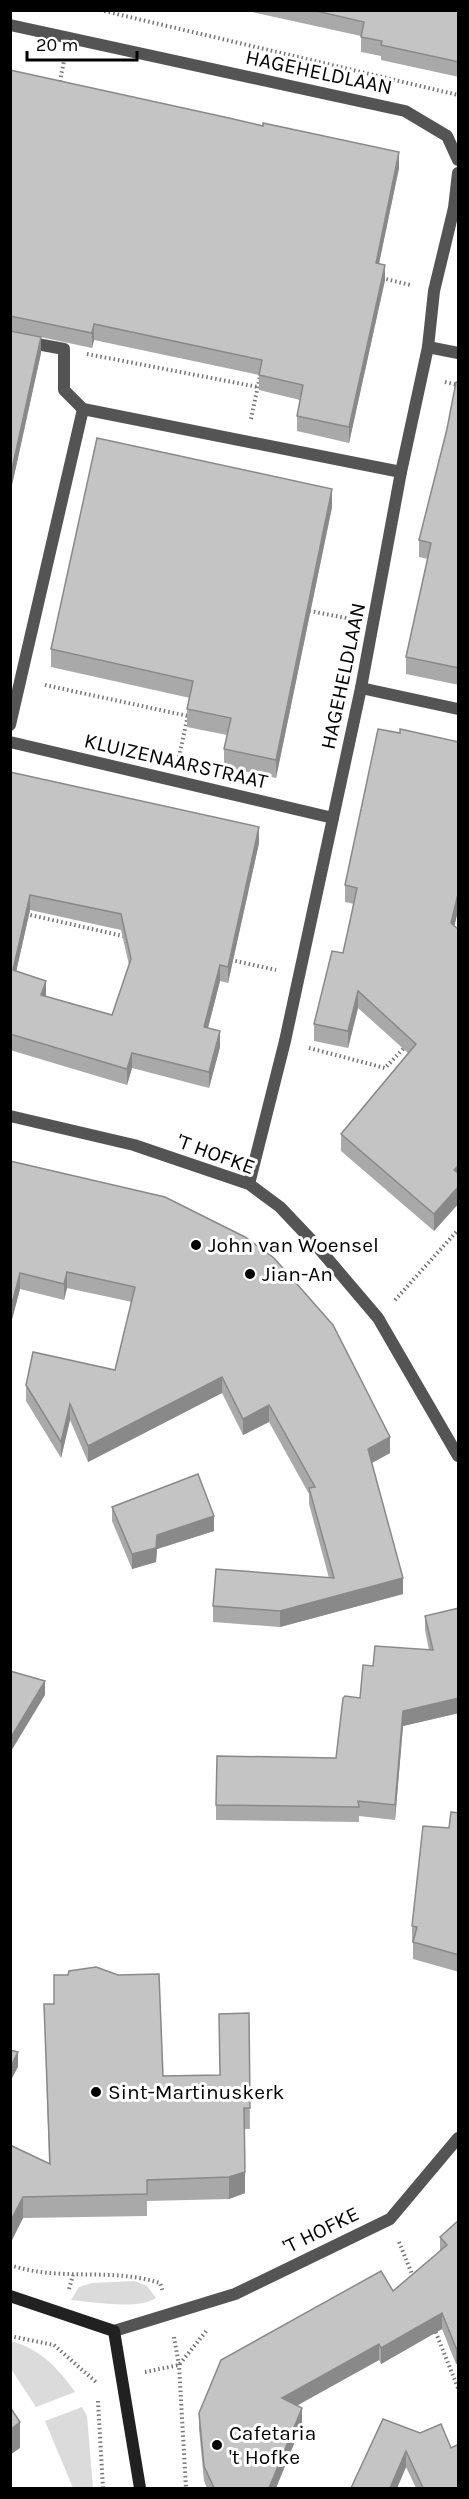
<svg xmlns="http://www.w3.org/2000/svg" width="469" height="2499" viewBox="0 0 469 2499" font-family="Karla,sans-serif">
<rect width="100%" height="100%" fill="#fff"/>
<g fill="#dbdbdb">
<path d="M134,2281l13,5 9,12c-18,12 -63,4 -85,2l8,-13 13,-4z"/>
<path d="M11,2341c29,8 47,27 64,51l-39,15 -25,-38z"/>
<polygon points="82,2407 87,2416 93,2488 73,2488 45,2421"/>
</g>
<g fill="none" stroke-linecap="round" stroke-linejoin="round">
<g stroke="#767676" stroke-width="4" stroke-dasharray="1.5 3" stroke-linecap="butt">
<polyline points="100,10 458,95"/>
<polyline points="59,86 64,61"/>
<polyline points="382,278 410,285"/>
<polyline points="87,354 258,387"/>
<polyline points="445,382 458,385"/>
<polyline points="251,419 260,376"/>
<polyline points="305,610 351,619"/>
<polyline points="45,685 188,716"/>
<polyline points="179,757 188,715"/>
<polyline points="26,914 127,937"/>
<polyline points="231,960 276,970"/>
<polyline points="309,1048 385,1068 406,1046"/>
<polyline points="395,1300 458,1230"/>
<polyline points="399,2242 414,2279"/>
<path d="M10,2265c49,17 101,2 150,18l3,9"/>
<polyline points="69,2289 73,2275"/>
<polyline points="434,2328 458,2388"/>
<polyline points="10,2336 54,2345 97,2383"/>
<polyline points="174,2337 179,2365 186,2488"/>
<polyline points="145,2372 179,2365 207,2330"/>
<polyline points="98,2401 103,2488"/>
</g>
<polyline stroke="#545454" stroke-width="12" points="10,339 64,349 64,390 83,409"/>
<g stroke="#545454" stroke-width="12">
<polyline points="10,25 405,111 447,136 458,160"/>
<polyline points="428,347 458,353"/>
<polyline points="361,688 458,709"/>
<polyline points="10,725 83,409 401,472"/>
<polyline points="10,742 333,818"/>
<polyline points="249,1184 285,1041 361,688 401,472 428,347 434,291 454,208 458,173"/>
</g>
<g stroke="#545454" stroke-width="12">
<polyline points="10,1116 134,1145 249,1184 280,1207 316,1245 378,1318 458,1456"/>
<polyline points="114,2331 235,2294 390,2219 458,2138"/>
</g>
<polyline stroke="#212121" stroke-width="12" points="10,2296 114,2331 140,2488"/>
</g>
<g fill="#a9a9a9" fill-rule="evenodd">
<polygon points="243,10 459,10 459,77 381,60 381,56 361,52 361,36"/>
<polygon points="10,70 399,168 379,263 385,280 349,443 297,431 297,416 300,400 259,390 259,375 94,340 92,348 12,331 41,353 10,494"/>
<polygon points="459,382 459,685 406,674 406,657 428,559 419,557 419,540"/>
<polygon points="332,507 276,778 224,767 224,749 227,735 187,727 187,709 190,698 51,667 51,649"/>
<polygon points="400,733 459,742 459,907 454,926 459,930 459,1203 434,1231 341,1151 341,1134 408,1053 358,1008 348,1048 314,1041 314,1024 343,953 354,904 345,902 345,885"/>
<path d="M10,772l249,71 -31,140 -8,-2 -12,47 12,19 -11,41 -77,-20 -5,17 -117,-35zM30,910l91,20 8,35 -17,50 -66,-19 -30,-25z"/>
<polygon points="10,1161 390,1453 372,1463 403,1594 280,1627 213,1622 213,1606 329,1578 309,1504 309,1494 269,1422 243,1435 222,1393 88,1462 70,1420 61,1458 26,1401 26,1385 115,1370 132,1302 67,1288 64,1300 20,1289 10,1327"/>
<polygon points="112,1507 214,1531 157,1549 156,1562 132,1569 112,1521"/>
<polygon points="459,1608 459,1713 403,1726 395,1820 359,1816 359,1822 216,1820 216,1805 336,1758 373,1666 429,1650 425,1630 425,1616"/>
<polygon points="459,1813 459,1972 413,1959 413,1942 412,1942 412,1926 449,1828"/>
<polygon points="44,2004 163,2076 220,2075 249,2013 250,2129 244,2129 245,2193 229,2199 147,2201 147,2216 23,2218 10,2244 10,2145 49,2163"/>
<polygon points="459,2220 456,2364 442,2329 381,2364 379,2360 297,2405 302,2424 276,2488 207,2488 204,2481 199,2429 199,2413 393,2291 440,2251 440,2237"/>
<polygon points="383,2419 451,2448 459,2488 416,2488 406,2467 397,2488 351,2488"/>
</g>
<g fill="#898989">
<polygon points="399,152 399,168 376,278 376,263"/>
<polygon points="385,265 385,280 349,443 349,427"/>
<polygon points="12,315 12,331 10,331 10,316"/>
<polygon points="94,324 94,340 92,348 92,333"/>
<polygon points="41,337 41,353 10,494 10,478"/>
<polygon points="332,489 332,507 276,778 276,760"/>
<polygon points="259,827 259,843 228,983 228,967"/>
<polygon points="459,890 459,907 451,940 451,923"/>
<polygon points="30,895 30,910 13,986 13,970"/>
<polygon points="220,965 220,981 204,1043 204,1027"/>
<polygon points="46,981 46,997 41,995"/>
<polygon points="358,991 358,1008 348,1048 348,1031"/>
<polygon points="220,1031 220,1047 209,1088 209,1072"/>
<polygon points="132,1053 132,1068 127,1085 127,1069"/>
<polygon points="459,1165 459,1182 454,1170"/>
<polygon points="459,1186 459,1203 434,1231 434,1214"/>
<polygon points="67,1272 67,1288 64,1300 64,1284"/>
<polygon points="20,1273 20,1289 10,1327 10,1311"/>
<polygon points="222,1377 222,1393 88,1462 88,1446"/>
<polygon points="70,1404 70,1420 61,1458 61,1442"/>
<polygon points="269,1405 269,1422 243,1435 243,1419"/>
<polygon points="390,1437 390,1453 368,1465 368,1449"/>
<polygon points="214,1516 214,1531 157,1549 156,1562 132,1569 132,1554 157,1535"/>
<polygon points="403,1578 403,1594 280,1627 280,1611"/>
<polygon points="45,1681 45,1695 10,1753 10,1739"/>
<polygon points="459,1698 459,1713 403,1726 395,1820 395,1805 403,1711"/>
<polygon points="18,2052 18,2067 10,2082 10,2068"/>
<polygon points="245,2172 245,2193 229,2199 229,2177"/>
<polygon points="23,2197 23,2218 10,2244 10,2222"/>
<polygon points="442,2313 442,2329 381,2364 381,2348"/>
<polygon points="379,2344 379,2360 282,2414 282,2398"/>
<polygon points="459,2347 459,2363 456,2364 456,2348"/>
<polygon points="302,2408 302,2424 276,2488 269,2488"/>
<polygon points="20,2422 20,2448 10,2455 10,2430"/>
<polygon points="406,2451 406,2467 397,2488 390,2488"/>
</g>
<g fill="#c4c4c4" stroke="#898989" stroke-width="1.5" fill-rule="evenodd">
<polygon points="312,10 459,10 459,62 381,45 382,41 361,37 364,22"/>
<polygon points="10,70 229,118 263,126 263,123 399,152 376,263 385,265 349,427 297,416 303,385 259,375 262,360 94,324 92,333 10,316"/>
<polygon points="10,331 41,337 10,478"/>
<polygon points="456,382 459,382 459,668 406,657 431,543 419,540 447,429"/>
<polygon points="97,438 332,489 276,760 224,749 231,718 187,709 193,681 51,649"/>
<polygon points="378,729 400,733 400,729 459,742 459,890 451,923 459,930 459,1165 454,1170 459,1174 459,1186 434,1214 341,1134 416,1044 358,991 348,1031 314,1024 332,951 343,953 350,921 357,888 345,885"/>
<path d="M10,772l249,55 -31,140 -8,-2 -16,62 16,4 -11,41 -77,-19 -5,16 -117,-35zM30,895l91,19 10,45 -19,56 -71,-20 5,-14 -33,-11z"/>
<polygon points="10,1161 165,1197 245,1237 274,1258 333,1325 390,1437 368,1449 403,1578 280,1611 213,1606 216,1569 334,1578 309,1488 315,1487 269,1405 243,1419 222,1377 88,1446 70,1404 61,1442 26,1385 33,1352 115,1370 135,1287 67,1272 64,1284 20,1273 10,1311"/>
<polygon points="198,1474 214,1516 157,1535 156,1548 132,1554 112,1507"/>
<polygon points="459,1608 459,1698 403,1711 395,1805 358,1801 359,1807 216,1805 217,1756 336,1758 343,1698 345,1696 360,1698 363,1665 373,1666 375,1646 433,1650 425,1616"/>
<polygon points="10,1671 45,1681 10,1739"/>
<polygon points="451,1812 459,1813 459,1955 413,1942 417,1927 412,1926 423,1826 449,1828"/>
<polygon points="96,1967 118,1975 159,1974 163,2076 220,2075 219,2014 249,2013 250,2108 244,2108 245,2172 229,2177 147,2180 147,2194 23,2197 10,2222 10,2145 50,2164 44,2004 54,2004 54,1975 68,1975 69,1971"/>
<polygon points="10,2050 18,2052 10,2068"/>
<polygon points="459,2220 459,2347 456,2348 442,2313 381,2348 379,2344 282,2398 302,2408 269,2488 214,2488 204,2466 199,2413 221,2360 381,2271 393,2291 447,2245 440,2237"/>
<polygon points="10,2407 20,2422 10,2430"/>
<polygon points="383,2419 420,2433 441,2424 451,2448 459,2444 459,2488 423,2488 406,2451 390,2488 351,2488"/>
</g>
<g fill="#000" stroke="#fff" stroke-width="2">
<circle cx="196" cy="1245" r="6"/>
<circle cx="250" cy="1274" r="6"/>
<circle cx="96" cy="2092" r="6"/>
<circle cx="217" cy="2445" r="6"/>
</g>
<g text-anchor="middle" stroke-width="6" stroke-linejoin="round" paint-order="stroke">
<g font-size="21" fill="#000" stroke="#fff">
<text transform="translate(319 72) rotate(12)" y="7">HAGEHELDLAAN</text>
<text transform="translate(343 676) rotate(-78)" y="7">HAGEHELDLAAN</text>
<text transform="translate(176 761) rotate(13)" y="7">KLUIZENAARSTRAAT</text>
<text transform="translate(216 1154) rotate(20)" y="7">'T HOFKE</text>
<text transform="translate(321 2230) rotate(-26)" y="7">'T HOFKE</text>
</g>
<g font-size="21" fill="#000" stroke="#fff" text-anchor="start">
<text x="208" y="1252">John van Woensel</text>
<text x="262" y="1281">Jian-An</text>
<text x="108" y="2099">Sint-Martinuskerk</text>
<text x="229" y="2440">Cafetaria<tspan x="229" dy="24">'t Hofke</tspan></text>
</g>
</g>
<rect width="469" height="2499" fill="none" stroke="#000000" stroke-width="24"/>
<path d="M27 51v9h110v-9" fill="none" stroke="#000000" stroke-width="3"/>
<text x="36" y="51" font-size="18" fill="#000000" stroke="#ffffff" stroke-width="4.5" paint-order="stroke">20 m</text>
</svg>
